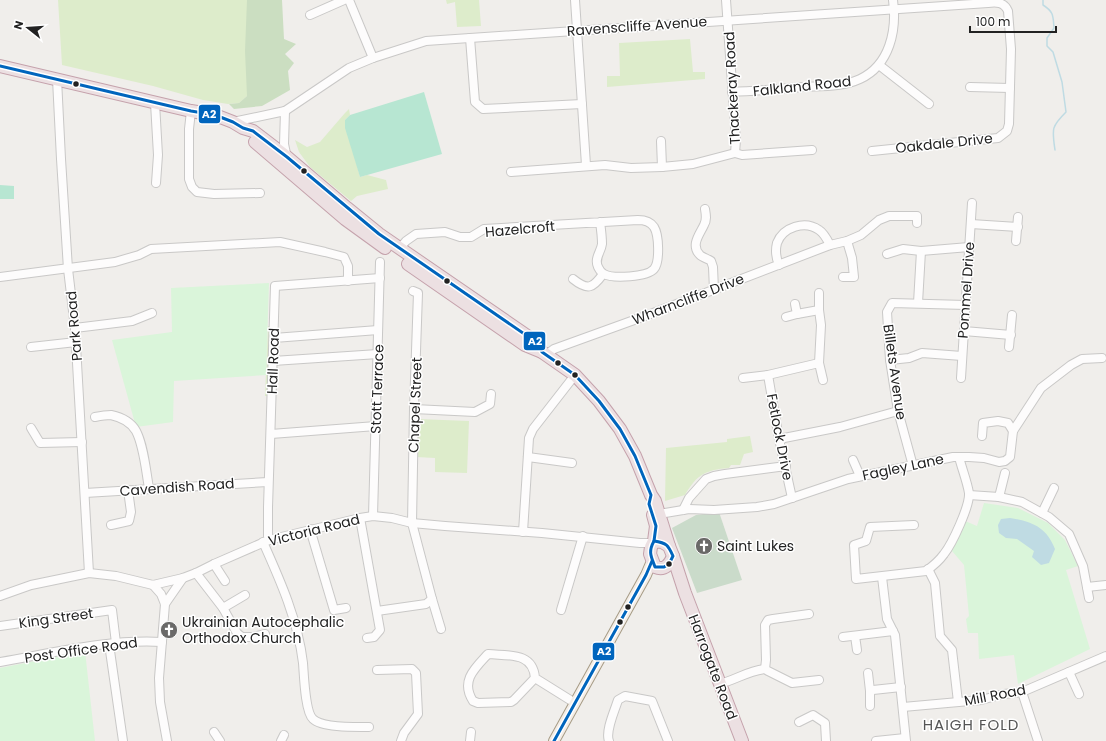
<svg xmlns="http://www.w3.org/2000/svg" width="1106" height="741" viewBox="0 0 1106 741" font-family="Poppins,sans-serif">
<rect width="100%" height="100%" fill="#f0eeeb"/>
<g fill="#ddeccb">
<polygon points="58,0 247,0 247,96 239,103 228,104 203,100 153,86 62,65"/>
<polygon points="446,0 479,0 481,26 457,27 455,2 447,4"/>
<polygon points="690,39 693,72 705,72 705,79 607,87 607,76 620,76 619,43"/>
<polygon points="349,109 350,115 345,120 360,177 367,175 386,180 388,189 357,196 351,201 310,167 299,152 295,140 307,147 320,142 345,113"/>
<polygon points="268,326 271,326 268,396 265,396"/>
<polygon points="418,419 469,421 467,473 435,472 435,458 416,457"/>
<path d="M750,436l3,16 -9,2 -4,11h-9l-2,3c-23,2 -32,6 -44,27l-20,6 1,-53 61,-6v-3z"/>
</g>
<polygon fill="#cbdec1" points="247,0 282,0 284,39 296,44 285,54 294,63 288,71 290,90 262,106 234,109 229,104 239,103 247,96 245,51"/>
<polygon fill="#cadbca" points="719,512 742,580 697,593 672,528 696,515"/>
<g fill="#daf5da">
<polygon points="269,283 266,375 174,381 173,422 136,427 112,340 172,332 171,288"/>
<polygon points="984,503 1018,508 1048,523 1065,540 1078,566 1066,570 1090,649 1018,684 1014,655 979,659 978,633 968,633 966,619 969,616 964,565 952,551 965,521 977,526"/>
<polygon points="85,651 95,741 0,741 0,668"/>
</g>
<g fill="#b7e6d2">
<polygon points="424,92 442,154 360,177 345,128 345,120 350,115"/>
<polygon points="0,185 14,186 14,199 0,199"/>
</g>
<path fill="#bfdbe3" d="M1010,518c23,4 36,9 45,31l-6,14 -8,2 -9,-8 2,-6 -17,-12 -11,-1 -7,-5 -1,-8 3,-6z"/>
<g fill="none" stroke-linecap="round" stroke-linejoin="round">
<path stroke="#bfdbe3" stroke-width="1.5" d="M1043,0v5c11,7 10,11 11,23l-7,10v8l6,6 9,30 4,30c-15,15 -14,17 -11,38"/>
<defs>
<g id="minor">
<polyline points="349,0 373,58"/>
<polyline points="575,0 586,165"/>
<polyline points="310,15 344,0"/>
<polyline points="470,38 475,102 483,109 582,104"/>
<polyline points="879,65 929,104"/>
<polyline points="57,79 61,159 68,269 75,328 89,573"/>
<polyline points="970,87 1010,88"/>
<path d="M732,92c24,-1 47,-3 71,-5 18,-1 40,0 57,-8 30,-14 37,-49 33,-79"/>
<polyline points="155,103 158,155 156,183"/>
<polyline points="191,111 189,129 189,179 192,187 197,192 214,194 260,193"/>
<polyline points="285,111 284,144 287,158"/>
<path d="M233,122l52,-11 64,-43 24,-10 53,-17 562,-38c9,-1 16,-1 20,8l3,38 -2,75 -2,7 -9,7 -126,13"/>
<polyline points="661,141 662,167"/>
<polyline points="735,153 742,155 812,150"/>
<polyline points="511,172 605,165 631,168 662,167 693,164 735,153 736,140 726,0"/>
<path d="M705,209c1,6 2,11 -1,16 -4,9 -14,20 -4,30 2,2 8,4 11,6l2,6 1,23"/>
<polyline points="971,224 1018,227"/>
<polyline points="1016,241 1018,217"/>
<path d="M400,248l6,-7 10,-7 29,-2 15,5h11l13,-8 154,-9c6,0 12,1 16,7 5,8 6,35 0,42 -7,8 -41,10 -50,5 -2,-1 -5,-5 -6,-7 -4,-9 3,-15 4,-23 0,-7 -1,-15 -2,-22"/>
<polyline points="887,254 903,249 921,251 969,247"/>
<path d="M779,265c-3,-7 -4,-14 -2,-22 6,-16 28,-23 42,-13 5,3 8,9 11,15"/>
<polyline points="0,277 115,262 139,255 151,249 280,242 325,252 344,257 348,266 348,281"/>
<polyline points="843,277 854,277 852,258 847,241"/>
<path d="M573,279c15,12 20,9 30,-5"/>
<polyline points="413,291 418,293 414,409 412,523 432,599 441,629"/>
<polyline points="918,303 921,251"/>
<polyline points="819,310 821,325 819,363 823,380"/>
<polyline points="797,314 819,310 819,293"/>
<polyline points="786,317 797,314 795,304"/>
<polyline points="75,328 132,321 152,313"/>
<polyline points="964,331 1011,335"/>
<polyline points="274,338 378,330"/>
<polyline points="31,347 76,342"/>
<polyline points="1009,347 1012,315"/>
<polyline points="546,355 554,349 648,315 830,245 847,241 861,235 879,220 889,216 917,216 917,223"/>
<polyline points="890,360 909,358 922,353 962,356"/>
<polyline points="273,361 378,354"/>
<polyline points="768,375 779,439 792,498"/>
<polyline points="743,378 768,375 819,363"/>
<polyline points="961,378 972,203"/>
<polyline points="414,409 475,412 490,404 491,394"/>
<path d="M95,417c5,-1 11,-2 16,-2 9,2 20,7 25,16 8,15 10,41 13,57"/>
<polyline points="31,428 40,443 82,442"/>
<polyline points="271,434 376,426"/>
<polyline points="982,436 983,423 998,421 1008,423 1013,431"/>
<polyline points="779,439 840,427 898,411"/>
<polyline points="528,457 572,463"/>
<polyline points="853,460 860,476"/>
<polyline points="913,466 898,411 890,360 887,312 892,303 966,305"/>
<polyline points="85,493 268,482"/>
<polyline points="969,495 999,497 1022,502 1049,517 1069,534 1083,566 1089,598"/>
<polyline points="999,497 1005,473"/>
<polyline points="683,510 689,498 706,479 714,476 725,474 786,466"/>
<polyline points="1042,513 1054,488"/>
<polyline points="373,516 380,262"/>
<polyline points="656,517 659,514 689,509 714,510 757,507 774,504 848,479 953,457 969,457 984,458 999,462 1005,461 1010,457 1013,431 1041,388 1071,365 1082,359 1102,358"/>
<polyline points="360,518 380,630 374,637 367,638"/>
<polyline points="111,525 129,521 131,512 128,490"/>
<path d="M914,525l-44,2 -4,14 -12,4 2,34 70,-8c7,-5 13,-10 18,-17 8,-10 26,-48 25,-61 -2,-12 -7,-24 -10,-36"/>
<polyline points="310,529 334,610 346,608"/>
<polyline points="523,532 529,438 533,429 575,375"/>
<polyline points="269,540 268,536 268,507 275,286 380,278"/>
<path d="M263,542c17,38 35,78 40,121 1,12 2,49 10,56 9,9 44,8 56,8"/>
<polyline points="214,564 225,581"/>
<polyline points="928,569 935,583 940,636 952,650 958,702"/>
<polyline points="196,573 223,608 237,633 242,637 253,637 265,634"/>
<polyline points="882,577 887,619 895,635 906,741"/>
<polyline points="153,585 161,594 165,604 159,678 160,702 167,741"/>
<polyline points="1087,587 1106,585"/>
<polyline points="0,596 31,585 89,573 116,576 153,585 183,578 196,573 214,564 269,540 360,518 373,516 392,518 412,523 445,526 542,533 640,543 652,543"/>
<polyline points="165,604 183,578"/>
<polyline points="223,608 245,595"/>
<polyline points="561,610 583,536"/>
<polyline points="377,611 426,604 432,599"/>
<polyline points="809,614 773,619 768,620 765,625 766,660 765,669 768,671 792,683 819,680"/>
<polyline points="0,626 112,610 116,643"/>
<polyline points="855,636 857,650"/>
<polyline points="843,637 893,631"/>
<polyline points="109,644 123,741"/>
<path d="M0,662c53,-9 107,-23 162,-20"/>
<polyline points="377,670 412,669 416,673 418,714 404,733 401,741"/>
<polyline points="1069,672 1079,694"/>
<polyline points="868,673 870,691"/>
<path d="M535,678l-21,22 -3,2 -33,1 -5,-2c-13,-20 2,-33 15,-47 21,2 45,-2 47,24l40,25"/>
<path d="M719,684c17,-4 28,-13 46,-15"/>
<polyline points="1022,692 1038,741"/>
<polyline points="870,706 870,691 873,690 901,687"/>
<polyline points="903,707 981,700 1004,694 1022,692 1106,656"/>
<polyline points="799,722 813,715 825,723 826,741"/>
<polyline points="214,732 220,741"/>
<polyline points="281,741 284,735"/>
<polyline points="470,741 471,732"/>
<path d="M609,741c-4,-10 6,-31 9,-41l7,-4 27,5 16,40"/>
<polyline points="876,741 905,738"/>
</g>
<polyline id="major" points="554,741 646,575 652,561"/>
<g id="highway">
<polyline points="0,66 191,111 215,115 233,122 243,128 253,131 287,157 347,208 379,234 536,342 542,352"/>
<polyline points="255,142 345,219 385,248"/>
<polyline points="408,264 525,345 542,352 575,375 599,401 620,429 635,456 651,495 655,501 669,546"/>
<path d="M653,515l3,11 -2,15 -3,6 -1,7 5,13c10,4 15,-3 18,-11l-4,-10 -7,-4 -8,-1"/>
<polyline points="673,556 685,593 742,741"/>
</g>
</defs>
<use href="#minor" stroke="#c9c8c7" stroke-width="10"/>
<use href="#major" stroke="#a79c86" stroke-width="12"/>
<use href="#highway" stroke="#c5a2ac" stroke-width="14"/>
<use href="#minor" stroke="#fdfcfc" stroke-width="8"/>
<use href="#major" stroke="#f3ede7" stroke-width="10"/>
<use href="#highway" stroke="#ece0e2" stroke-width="12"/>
<defs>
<g id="bus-1">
<polyline points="0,66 191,111 215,115 233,122 243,128 253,131 287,157 379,234 536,342 542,352 575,375 599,401 620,429 635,456 651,495 649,504 656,526 654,541"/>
<path d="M654,541c13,2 14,4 19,15l-4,8 -5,3h-9c-4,-11 -7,-15 -1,-26z"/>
<polyline points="554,741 646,575 652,561"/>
</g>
</defs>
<use href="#bus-1" stroke="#fff" stroke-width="6"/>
<use href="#bus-1" stroke="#0065bd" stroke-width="3"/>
</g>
<defs>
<symbol id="church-disc" viewBox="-11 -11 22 22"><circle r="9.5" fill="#6a6968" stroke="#fff"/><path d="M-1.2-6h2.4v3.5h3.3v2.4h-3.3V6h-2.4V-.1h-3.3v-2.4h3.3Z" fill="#fff"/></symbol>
</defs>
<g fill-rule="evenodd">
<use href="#church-disc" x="694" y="536" width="20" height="20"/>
<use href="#church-disc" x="159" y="620" width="20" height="20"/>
</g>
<g fill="#222" stroke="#fff" stroke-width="1.5">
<circle cx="76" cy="84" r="3.5"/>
<circle cx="304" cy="171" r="3.5"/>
<circle cx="447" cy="281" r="3.5"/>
<circle cx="558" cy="363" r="3.5"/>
<circle cx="575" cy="375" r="3.5"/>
<circle cx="669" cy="564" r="3.5"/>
<circle cx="628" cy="607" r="3.5"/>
<circle cx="620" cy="622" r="3.5"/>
</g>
<g text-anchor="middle" stroke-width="3" stroke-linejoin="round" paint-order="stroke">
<g font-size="14" fill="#222" stroke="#fff">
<text transform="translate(637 26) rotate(-4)" y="5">Ravenscliffe Avenue</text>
<text transform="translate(802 86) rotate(-6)" y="5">Falkland Road</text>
<text transform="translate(732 88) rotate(-93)" y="5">Thackeray Road</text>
<text transform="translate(944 143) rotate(-6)" y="5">Oakdale Drive</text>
<text transform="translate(520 229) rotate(-5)" y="5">Hazelcroft</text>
<text transform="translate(966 290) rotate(-86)" y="5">Pommel Drive</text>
<text transform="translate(688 299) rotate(-21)" y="5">Wharncliffe Drive</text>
<text transform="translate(74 326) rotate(-95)" y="5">Park Road</text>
<text transform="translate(273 361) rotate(-88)" y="5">Hall Road</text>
<text transform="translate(895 372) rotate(82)" y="5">Billets Avenue</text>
<text transform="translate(377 389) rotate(-88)" y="5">Stott Terrace</text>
<text transform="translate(415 405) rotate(-88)" y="5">Chapel Street</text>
<text transform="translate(780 437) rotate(79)" y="5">Fetlock Drive</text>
<text transform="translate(903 467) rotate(-12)" y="5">Fagley Lane</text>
<text transform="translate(177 487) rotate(-4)" y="5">Cavendish Road</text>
<text transform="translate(314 530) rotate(-14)" y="5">Victoria Road</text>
<text transform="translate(56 618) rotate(-8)" y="5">King Street</text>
<text transform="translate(81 650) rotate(-8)" y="5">Post Office Road</text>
<text transform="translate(713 667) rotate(69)" y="5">Harrogate Road</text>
<text transform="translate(995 695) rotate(-11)" y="5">Mill Road</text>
</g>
<g font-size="14" fill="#222" stroke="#fff" text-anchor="start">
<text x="717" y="551">Saint Lukes</text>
<text x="182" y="627">Ukrainian Autocephalic<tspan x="182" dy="16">Orthodox Church</tspan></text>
</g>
<g font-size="15" letter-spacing="1" fill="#555" stroke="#fff">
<text x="971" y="730">HAIGH FOLD</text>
</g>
</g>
<g stroke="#fff" stroke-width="1.5">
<rect x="198" y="104" width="23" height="20" rx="4" fill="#0065bd"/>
<rect x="523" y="331" width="23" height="20" rx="4" fill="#0065bd"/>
<rect x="592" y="642" width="23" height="19" rx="4" fill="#0065bd"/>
</g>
<g font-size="11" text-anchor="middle" font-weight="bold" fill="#fff">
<text x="209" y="118">A2</text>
<text x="535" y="345">A2</text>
<text x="604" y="655">A2</text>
</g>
<g transform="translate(28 28) rotate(287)" stroke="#ffffff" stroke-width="3" paint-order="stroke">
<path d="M0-3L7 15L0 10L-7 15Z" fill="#222222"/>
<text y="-6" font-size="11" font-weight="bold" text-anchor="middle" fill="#222222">N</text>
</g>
<path d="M970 26v6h86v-6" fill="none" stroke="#222222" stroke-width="2"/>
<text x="976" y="26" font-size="12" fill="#222222" stroke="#ffffff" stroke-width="3" paint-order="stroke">100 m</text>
</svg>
